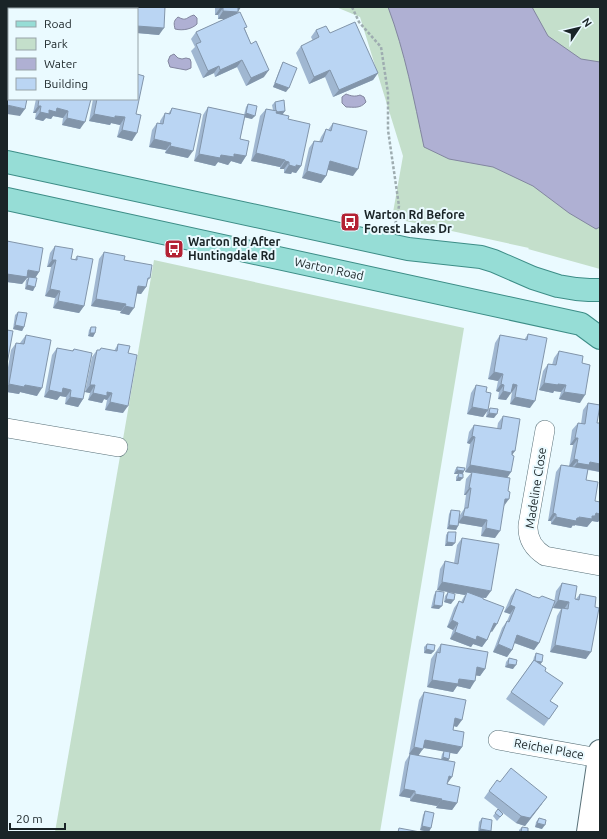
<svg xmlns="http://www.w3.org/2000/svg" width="607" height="839" viewBox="0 0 607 839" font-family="Ubuntu,sans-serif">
<rect width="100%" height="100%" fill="#eafaff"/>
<g fill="#c4dfcb">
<polygon points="336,7 600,7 600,269 528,249 529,248 392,218 403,156 360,17"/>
<polygon points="154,260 464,328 380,832 55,832"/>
</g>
<g fill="#afb0d3" stroke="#82869f">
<path d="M388,7h144l16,29 33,23 19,3v165l-4,2 -27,-16 -36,-27 -40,-19 -44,-8 -25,-12c-10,-47 -19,-95 -36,-140z"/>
<path d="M194,15l3,3v6c-5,5 -14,7 -22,5 -1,-5 -2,-8 3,-12 9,5 8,0 16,-2z"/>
<polygon points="174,54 178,58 182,59 186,58 190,59 191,62 191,68 186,70 170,67 168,61 170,56"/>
<path d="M346,94c5,2 9,3 14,1l4,2 2,5c-6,7 -12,5 -20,5l-4,-4v-6z"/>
</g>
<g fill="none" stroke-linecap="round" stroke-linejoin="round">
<defs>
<g id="street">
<polyline points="7,428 118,447"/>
<path d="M545,430l-17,95c-1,14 6,24 17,31l55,10"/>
<polyline points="498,740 599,758"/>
</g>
<polyline id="secondary" points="588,832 600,751"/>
<g id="primary">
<polyline points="7,162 408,249 481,257 494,261 533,278 558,286 576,289 589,290 600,290"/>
<polyline points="7,199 581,324 600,338"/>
</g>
</defs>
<use href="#street" stroke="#587078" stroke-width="20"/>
<use href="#secondary" stroke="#587078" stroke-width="24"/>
<use href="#primary" stroke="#3d8d87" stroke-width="24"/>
<polyline stroke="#9eacb0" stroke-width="2.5" stroke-dasharray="3 2" stroke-linecap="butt" points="352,7 359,22 381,47 388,93 388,130 399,206 395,226"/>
<use href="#street" stroke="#fff" stroke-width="19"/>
<use href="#secondary" stroke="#fff" stroke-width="22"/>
<use href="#primary" stroke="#96ddd6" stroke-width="22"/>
</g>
<g fill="#a0b7d1" fill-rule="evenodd">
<polygon points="8,7 55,7 54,9 9,9 9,17 7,15"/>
<polygon points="56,7 111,7 110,9 56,9"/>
<polygon points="112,7 165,7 159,35 137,33 137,9 112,9"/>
<polygon points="215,7 241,7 237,13 245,29 264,77 246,86 237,67 215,77 214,73 203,78 191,51 195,47 191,39 196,32 225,19 218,19 218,15 215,15"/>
<polygon points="316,30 330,33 378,73 373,80 333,97 325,77 309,84 296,53 301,46 313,41 311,37"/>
<polygon points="283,62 286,92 273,87 281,66"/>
<polygon points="36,99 91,99 80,129 62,125 63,118 53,116 51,119 46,118 43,121 35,119 36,113 33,113"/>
<polygon points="93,99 137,99 136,114 132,141 117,137 120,125 111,123 110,125 89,121"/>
<polygon points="275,102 285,111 282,115 288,119 301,166 296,173 292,172 291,174 284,173 284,169 280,169 280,167 251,161 260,116 266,109 273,110 272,105"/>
<polygon points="248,104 252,119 245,117 240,139 246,156 241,164 231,161 228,165 218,162 215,166 194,161 203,115 208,107 244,115 246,107"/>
<polygon points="172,108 188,158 165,153 166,150 149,147 152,130 157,123 160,124 160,121 165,113 168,114"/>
<polygon points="333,123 353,176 328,170 326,176 321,183 302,178 309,148 314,141 319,142 321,137 326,129 328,130"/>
<polygon points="55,246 71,259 75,259 77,256 84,306 79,313 53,308 55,298 45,296 51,267 47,267 50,253"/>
<polygon points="104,252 150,278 147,281 146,287 141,294 137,293 129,315 120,313 121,311 91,306 99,259"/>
<polygon points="39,272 35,278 33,291 25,289 26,280 28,278 27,278 22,284 7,282"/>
<polygon points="18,312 24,327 22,331 13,329 15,315"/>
<polygon points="91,327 95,333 93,337 88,336 89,330"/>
<polygon points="528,334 530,408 510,404 512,392 511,392 506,400 498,399 499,392 496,391 498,381 488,379 495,343 500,335 524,340"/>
<polygon points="26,335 37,396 20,392 19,394 7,392 7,373 11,350 16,343 20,343"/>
<polygon points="118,344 128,353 123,413 105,410 107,400 104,399 102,403 88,400 90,393 85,392 92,357 97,350 114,351"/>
<polygon points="57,348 72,351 74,349 83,399 78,407 65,404 66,397 60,396 57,400 44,397 52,355"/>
<polygon points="559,351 582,363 580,403 559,399 561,392 554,391 553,393 539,390 543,371 548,364 552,365 554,358"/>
<polygon points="476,385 486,392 488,410 490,408 494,418 486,417 487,411 483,417 467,414 471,393"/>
<polygon points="588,403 597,423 600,472 588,470 586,480 595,501 600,502 600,519 598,522 592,521 587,527 575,525 574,526 573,525 571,528 551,524 551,521 548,521 556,472 561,465 569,466 573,445 570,445 572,430 578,423 581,424 583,410"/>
<polygon points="503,416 512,455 511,472 507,478 504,506 495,538 481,536 482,527 459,523 456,530 447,529 449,514 451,510 460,515 464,509 466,495 464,495 466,479 471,473 465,472 470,444 467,443 469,432 474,425 497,429 498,423"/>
<polygon points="457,467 464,471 463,474 460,481 456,481 456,477 458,474 454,474 455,470"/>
<polygon points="448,532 455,543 452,546 445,546 446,535"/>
<polygon points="462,538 486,598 482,598 483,599 492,632 491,631 487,640 482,647 473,644 471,647 450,639 453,630 447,627 454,608 459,601 461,602 465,595 437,590 440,569 445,561 454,563 457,545"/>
<polygon points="562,583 575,599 576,599 580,594 586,659 550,652 557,616 561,609 553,608 556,591"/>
<polygon points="516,589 539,643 534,650 514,643 512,650 507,657 493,652 502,628 507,621 510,614 504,612 511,596"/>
<polygon points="436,591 439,609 431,608 434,595"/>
<polygon points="448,592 451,604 444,602 445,596"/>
<polygon points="427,644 434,651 431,654 424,653 424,647"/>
<polygon points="441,644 485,669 480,676 476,675 470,689 457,686 453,692 427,687 431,659"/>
<polygon points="536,653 542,662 540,664 545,671 550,701 558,706 544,726 506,699 533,661 534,657"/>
<polygon points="509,658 513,669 505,667 506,662"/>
<path d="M424,692l33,35 -3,-1 -1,4 9,17 -5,7 -7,-1 -1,6 -1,2 -1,23 10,19 -5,7 -16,-2 1,-2 -27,-5v-3l-11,-2 6,-34 5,-8 4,1 -5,-1 10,-54zM423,748l21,3 -2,3 -1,5 -23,-3z"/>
<polygon points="500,782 542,804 525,826 516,823 499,810 503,814 497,821 493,816 498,809 484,798 489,791"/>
<polygon points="425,811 429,832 420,830 423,815"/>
<polygon points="482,818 491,831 490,832 478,832 479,822"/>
<polygon points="539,818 542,829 535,827 536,822"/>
<polygon points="522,827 528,832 519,832 519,830"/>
</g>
<g fill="#8295aa">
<polygon points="237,7 241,7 233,19 218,19 223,11"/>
<polygon points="220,8 223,8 218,15 215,15"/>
<polygon points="137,26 164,28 159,35 137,33"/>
<polygon points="242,60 237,67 215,77 220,70"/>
<polygon points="219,66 214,73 203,78 208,71"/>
<polygon points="269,70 264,77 246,86 251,78"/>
<polygon points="330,70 325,77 309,84 314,77"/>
<polygon points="378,73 373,80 333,97 339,90"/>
<polygon points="275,83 289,88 286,92 273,87"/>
<polygon points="7,105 25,109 20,116 7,114"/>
<polygon points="38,106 41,106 36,113 33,113"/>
<polygon points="57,108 68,111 63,118 53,116 51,119 46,118 43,121 35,119 40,112"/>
<polygon points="285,111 282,115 273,116 276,112"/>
<polygon points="246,113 255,116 252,119 243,117"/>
<polygon points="94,114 115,116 125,117 120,125 111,123 110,125 89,121"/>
<polygon points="67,118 85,122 80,129 62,125"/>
<polygon points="122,130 137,133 132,141 117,137"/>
<polygon points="154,139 171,143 166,150 149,147"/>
<polygon points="170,146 193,151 188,158 165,153"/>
<polygon points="256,153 285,160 280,167 251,161"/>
<polygon points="199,154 221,155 234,154 246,156 241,164 231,161 228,165 218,162 215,166 194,161"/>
<polygon points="285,161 289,162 284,169 280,169"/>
<polygon points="330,161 358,169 353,176 325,169"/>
<polygon points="289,165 296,165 301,166 296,173 292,172 291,174 284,173"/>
<polygon points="307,171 326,176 321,183 302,178"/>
<polygon points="52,260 56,260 51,267 47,267"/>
<polygon points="28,270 39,272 34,280 29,277 28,278 27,278 22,284 7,282 7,274"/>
<polygon points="27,285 35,287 33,291 25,289"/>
<polygon points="138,286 146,287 141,294 133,293"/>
<polygon points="50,289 60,291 55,298 45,296"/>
<polygon points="96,299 126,304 121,311 91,306"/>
<polygon points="58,301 84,306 79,313 53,308"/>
<polygon points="125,306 134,308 129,315 120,313"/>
<polygon points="15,325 24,327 22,331 13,329"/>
<polygon points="90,333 95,333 93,337 88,336"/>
<polygon points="494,372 503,374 498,381 488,379"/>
<polygon points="544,383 558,384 566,385 561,392 554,391 553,393 539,390"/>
<polygon points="9,384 25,385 42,388 37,396 20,392 19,394 7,392 7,386"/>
<polygon points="501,384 504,385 499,392 496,391"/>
<polygon points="513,384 517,385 512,392 508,391"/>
<polygon points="90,385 95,385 90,393 85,392"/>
<polygon points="63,388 71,390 66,397 60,396 57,400 44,397 49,390"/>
<polygon points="503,391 511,393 506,400 498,399"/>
<polygon points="107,392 112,393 107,400 104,399 102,403 88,400 93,393"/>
<polygon points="564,392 585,395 580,403 559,399"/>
<polygon points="70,397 83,399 78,407 65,404"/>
<polygon points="515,397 535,401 530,408 510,404"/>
<polygon points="110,402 128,406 123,413 105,410"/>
<polygon points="472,407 488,410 483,417 467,414"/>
<polygon points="489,413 497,414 494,418 486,417"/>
<polygon points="472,436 475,437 470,444 467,443"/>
<polygon points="575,438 578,438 573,445 570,445"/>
<polygon points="512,451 515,451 510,458"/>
<polygon points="574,459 578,460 572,467 569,466"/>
<polygon points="590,462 600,464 600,472 586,469 572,470 577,463"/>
<polygon points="470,465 511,472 506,479 472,472 471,473 465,472"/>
<polygon points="457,470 464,471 462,475 459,473 458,474 454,474"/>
<polygon points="458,477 463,478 460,481 456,481"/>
<polygon points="469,488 471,488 466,495 464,495"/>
<polygon points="505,499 509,499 504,506"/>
<polygon points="553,513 556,514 551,521 548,521"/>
<polygon points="596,513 600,514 600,519 598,522 592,521 587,527 575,525 574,526 573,525 571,528 551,524 556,517 577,518 592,516"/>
<polygon points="463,516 487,520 482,527 458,523"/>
<polygon points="449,525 458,526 456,530 447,529"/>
<polygon points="486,528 500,531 495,538 481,536"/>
<polygon points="447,542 455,543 452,546 445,546"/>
<polygon points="442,582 491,591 486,598 466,595 467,592 465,595 437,590"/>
<polygon points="446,599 454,600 451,604 444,602"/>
<polygon points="558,600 569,602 564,609 553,608"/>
<polygon points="434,605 442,606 439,609 431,608"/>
<polygon points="510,605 515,607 510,614 504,612"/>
<polygon points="452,620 458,623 453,630 447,627"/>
<polygon points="494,623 497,624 492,632 489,630"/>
<polygon points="455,632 477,636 487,640 482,647 473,644 471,647 450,639"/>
<polygon points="517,635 539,643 534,650 512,642"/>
<polygon points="498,644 512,650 507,657 493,652"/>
<polygon points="555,645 591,652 586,659 550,652"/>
<polygon points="426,649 434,651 431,654 424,653"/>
<polygon points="535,661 542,662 540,665"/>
<polygon points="508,664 516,665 513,669 505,667"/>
<polygon points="477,667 485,669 480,676 472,675"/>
<polygon points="459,679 475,681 470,689 457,686 453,692 427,687 432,680"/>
<polygon points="455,718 462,720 457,727 450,725"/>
<polygon points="425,740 462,747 457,754 419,747"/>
<polygon points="414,747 423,749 418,756 409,754"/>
<polygon points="443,757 449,759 447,763 440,761"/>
<polygon points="449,776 452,777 447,784"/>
<polygon points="404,789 415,791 410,798 399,796"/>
<polygon points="415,794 442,799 437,806 410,801"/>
<polygon points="547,797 525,826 516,823 521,816"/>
<polygon points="441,800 457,803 452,810 436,808"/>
<polygon points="537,823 545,825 542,829 535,827"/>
<polygon points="422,826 431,828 429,832 420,830"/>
<polygon points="480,829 491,831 490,832 478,832"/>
</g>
<g fill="#bad5f3" stroke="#8295aa">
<polygon points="12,7 55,7 54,9 13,9"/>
<polygon points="60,7 111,7 110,9 59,9"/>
<polygon points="117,7 165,7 164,28 137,26 137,9 117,9"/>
<polygon points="220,7 238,7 238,12 223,11 223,8 220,8"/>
<polygon points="240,12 247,27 244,28 251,44 256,41 269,70 251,78 242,60 220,70 219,66 208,71 196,44 201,42 196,32"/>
<polygon points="355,22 378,73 339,90 330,70 314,77 301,46 319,37 316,30 326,26 330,33"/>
<polygon points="7,39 9,39 9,47 7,46"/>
<polygon points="7,49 9,49 9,99 27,99 25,109 7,105 7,97 8,91 7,90"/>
<polygon points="283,62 297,68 289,88 275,83"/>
<polygon points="137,74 144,76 136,114 141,115 137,133 122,130 125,117 115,116 115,118 94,114 97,99 137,99"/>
<polygon points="39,99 91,99 85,122 67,118 68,111 57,108 56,112 49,110 49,114 40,112 41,106 38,106"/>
<polygon points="284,100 285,111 277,112 277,111 276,111 275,102"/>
<polygon points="248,104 257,106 255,116 246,113"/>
<polygon points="208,107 245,115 240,139 249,141 246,156 234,154 234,157 221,155 220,158 199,154"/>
<polygon points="172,108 201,114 193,151 170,146 171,143 154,139 157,123 163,124 165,113 170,114"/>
<polygon points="266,109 277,111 276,113 289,116 288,119 310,124 301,166 296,165 296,167 289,165 289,162 285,161 285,160 256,153"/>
<polygon points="333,123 367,131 358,169 330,161 326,176 307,171 314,141 322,142 326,129 331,131"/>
<polygon points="7,241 43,248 39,272 28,270 27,277 7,274"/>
<polygon points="55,246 73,249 71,259 77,260 77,256 93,259 84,306 58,301 60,291 50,289 56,260 52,260"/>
<polygon points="104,252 125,256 124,260 152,265 150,278 148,278 146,287 138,286 134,308 125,306 126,304 96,299"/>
<polygon points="29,277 37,278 35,287 27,285"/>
<polygon points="18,312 27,313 24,327 15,325"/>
<polygon points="91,327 96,327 95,333 90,333"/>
<polygon points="7,330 13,331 7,364"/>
<polygon points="528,334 547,338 535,401 515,397 517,385 513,384 511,393 503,391 504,385 501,384 503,374 494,372 500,335 527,340"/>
<polygon points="26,335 51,340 42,388 25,385 24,387 9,384 16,343 24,344"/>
<polygon points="118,344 130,346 128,353 137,355 128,406 110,402 112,393 107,392 107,396 93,393 95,385 90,385 97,350 100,350 101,348 117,351"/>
<polygon points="57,348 73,351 74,349 92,353 83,399 70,397 71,390 63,388 62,393 49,390"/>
<polygon points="559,351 583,356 582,363 590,365 585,395 564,392 566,385 558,384 558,385 544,383 548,364 556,365"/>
<polygon points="476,385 487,387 486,392 491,393 488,410 472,407"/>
<polygon points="588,403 600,405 597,423 600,423 600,464 590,462 589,465 577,463 578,460 574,459 578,438 575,438 578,423 585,424"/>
<polygon points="490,408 498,409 497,414 489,413"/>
<polygon points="503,416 520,419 515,451 512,451 512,455 514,456 511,472 470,465 475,437 472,436 474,425 501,429"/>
<polygon points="561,465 588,469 586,480 598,482 595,501 600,502 600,514 596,513 595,516 592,516 592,519 579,517 579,518 577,518 576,521 556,517 556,514 553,513"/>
<polygon points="457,467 465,468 464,471 457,470"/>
<polygon points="472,472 510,478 508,491 510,492 509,499 505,499 500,531 486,528 487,520 463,516 465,508 468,508 471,488 469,488"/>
<polygon points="459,473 463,474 463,478 458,477"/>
<polygon points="451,510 460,511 458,526 449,525"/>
<polygon points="448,532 456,532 455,543 447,542"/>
<polygon points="462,538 499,544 491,591 442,582 445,561 458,564"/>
<polygon points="562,583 577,586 575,599 579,600 580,594 596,597 595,607 599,608 591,652 555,645 562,608 568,609 569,602 558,600"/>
<polygon points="516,589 531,595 532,596 539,598 542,596 555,601 539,643 517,635 512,650 498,644 507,621 509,622 515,607 510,605"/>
<polygon points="436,591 444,592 442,606 434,605"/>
<polygon points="448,592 455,594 454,600 446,599"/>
<polygon points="467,592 483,598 483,599 504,607 497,624 494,623 487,640 477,636 476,640 455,632 458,623 452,620 459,601 463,603"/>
<polygon points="427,644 435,645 434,651 426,649"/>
<polygon points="441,644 488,652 485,669 477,667 475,681 459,679 458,684 432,680 437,652 440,653"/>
<polygon points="536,653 543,655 542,662 535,661"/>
<polygon points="509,658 517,660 516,665 508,664"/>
<polygon points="534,660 546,668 545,671 563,683 550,701 558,706 549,719 511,692"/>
<polygon points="424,692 466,700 462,720 455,718 453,730 464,732 462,747 425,740 423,749 414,747"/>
<polygon points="444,751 450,752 449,759 443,757"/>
<polygon points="410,754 455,762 452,777 449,776 447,784 460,787 457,803 441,800 442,799 415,794 415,791 404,789"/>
<polygon points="511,768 547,797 530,818 521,816 489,791 497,780 500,782"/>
<polygon points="498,809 503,814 500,817 495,813"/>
<polygon points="425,811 434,813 431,828 422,826"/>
<polygon points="482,818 492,820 491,831 480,829"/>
<polygon points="539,818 546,820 545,825 537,823"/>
<polygon points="522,827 528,828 528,832 521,832"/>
<polygon points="399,828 420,832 398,832"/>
</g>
<defs>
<symbol id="bus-square" viewBox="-11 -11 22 22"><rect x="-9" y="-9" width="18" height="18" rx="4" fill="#b42234" stroke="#eafaff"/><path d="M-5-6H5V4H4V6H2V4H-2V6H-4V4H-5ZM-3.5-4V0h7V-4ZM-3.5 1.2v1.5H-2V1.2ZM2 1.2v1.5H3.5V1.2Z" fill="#fff"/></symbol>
</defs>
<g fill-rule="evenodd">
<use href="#bus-square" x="339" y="211" width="22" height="22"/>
<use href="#bus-square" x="163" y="238" width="22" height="22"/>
</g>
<g text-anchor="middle" stroke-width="4" stroke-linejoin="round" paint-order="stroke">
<g font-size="12" font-weight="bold" fill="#1a2427" stroke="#eafaff" text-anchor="start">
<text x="364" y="219">Warton Rd Before<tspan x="364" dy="14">Forest Lakes Dr</tspan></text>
<text x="188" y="246">Warton Rd After<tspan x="188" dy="14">Huntingdale Rd</tspan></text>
</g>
<g font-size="12" fill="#1a2427" stroke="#eafaff">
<text transform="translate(329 269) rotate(12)" y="4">Warton Road</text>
<text transform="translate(536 488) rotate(-81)" y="4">Madeline Close</text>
<text transform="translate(549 749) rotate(10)" y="4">Reichel Place</text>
</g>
</g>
<rect width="607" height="839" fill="none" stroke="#1a2427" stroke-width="16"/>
<rect x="8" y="8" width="130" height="92" fill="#eafaff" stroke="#97a4a9"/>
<rect x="16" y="21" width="20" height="6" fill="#96ddd6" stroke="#97a4a9"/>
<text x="44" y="28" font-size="12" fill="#1a2427">Road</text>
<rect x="16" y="38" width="20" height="12" fill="#c4dfcb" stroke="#97a4a9"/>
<text x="44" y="48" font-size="12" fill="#1a2427">Park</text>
<rect x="16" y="58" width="20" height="12" fill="#afb0d3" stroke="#97a4a9"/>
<text x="44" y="68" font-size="12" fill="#1a2427">Water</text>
<rect x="16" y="78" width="20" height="12" fill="#bad5f3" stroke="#97a4a9"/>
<text x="44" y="88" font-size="12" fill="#1a2427">Building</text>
<g transform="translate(579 28) rotate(55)" stroke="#eafaff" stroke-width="3" paint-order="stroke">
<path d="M0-3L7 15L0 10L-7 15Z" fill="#1a2427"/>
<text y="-6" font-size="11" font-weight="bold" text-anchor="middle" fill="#1a2427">N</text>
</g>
<path d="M10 823v6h55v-6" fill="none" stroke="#1a2427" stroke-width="2"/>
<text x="16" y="823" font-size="12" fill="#1a2427" stroke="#eafaff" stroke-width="3" paint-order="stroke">20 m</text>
</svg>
